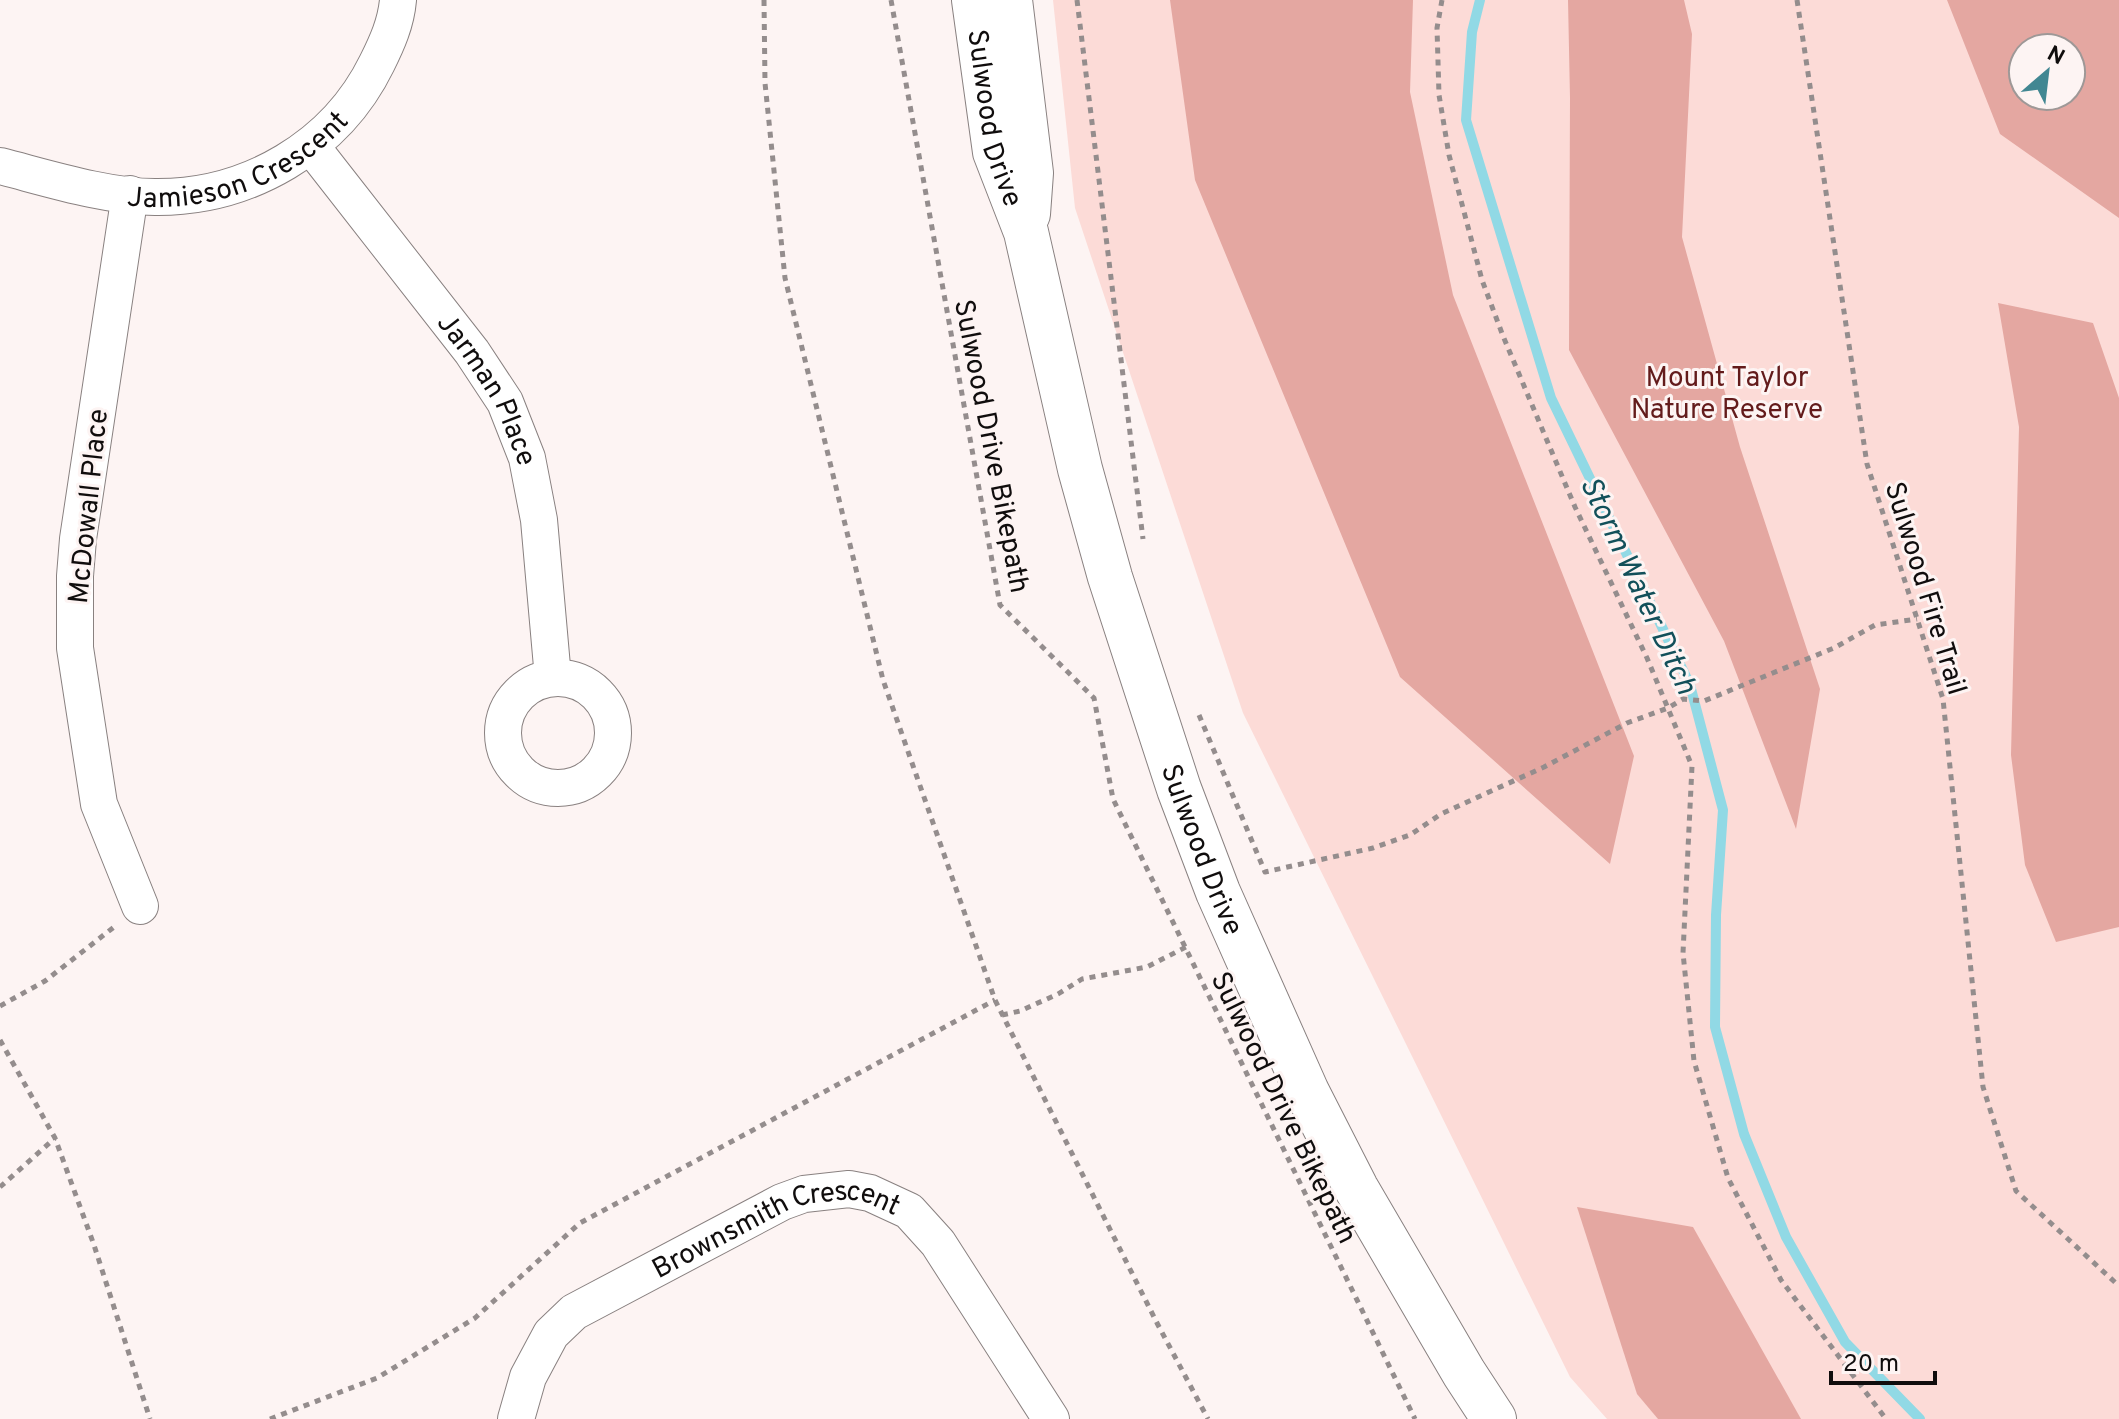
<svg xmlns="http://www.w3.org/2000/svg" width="2119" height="1419" viewBox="0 0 2119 1419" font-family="Overpass,sans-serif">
<rect width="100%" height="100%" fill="#fdf4f3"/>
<path fill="#fcdbd7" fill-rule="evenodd" d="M1053,0h1066v1419h-512l-37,-42 -327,-664 -168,-505zM2023,48h48v48h-48z"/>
<g fill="#e4a7a1" fill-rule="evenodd">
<polygon points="1170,0 1413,0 1410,92 1453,295 1634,756 1610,864 1400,677 1195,180"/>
<polygon points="1568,0 1684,0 1692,34 1682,237 1740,447 1820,689 1796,829 1724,641 1569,350 1570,98"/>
<path d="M1947,0h172v218l-119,-84zM2023,48h48v48h-48z"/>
<polygon points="1998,303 2093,323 2119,398 2119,927 2056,942 2025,865 2011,755 2019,427"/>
<polygon points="1577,1207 1693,1227 1801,1419 1658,1419 1637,1394"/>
</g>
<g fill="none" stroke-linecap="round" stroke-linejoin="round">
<polyline stroke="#91d9e5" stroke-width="10" points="1480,0 1472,32 1466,120 1551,398 1690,685 1723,810 1716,915 1715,1027 1744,1134 1786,1237 1845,1342 1920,1419"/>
<defs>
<g id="minor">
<path id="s1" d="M311,146l161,206 33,50 22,56 12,62 14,158"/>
<path id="s2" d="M0,166c47,12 107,31 155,31 93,1 181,-50 222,-134 10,-20 19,-40 21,-63"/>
<polyline points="130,194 78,539 75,576 75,648 99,804 140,906"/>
<circle cx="558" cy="733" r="55"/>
<path id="s3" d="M516,1419l12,-42 23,-43 23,-22 208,-110 22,-8 45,-5 21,4 39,18 29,32 113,176"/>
</g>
<g id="major">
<path id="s4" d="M974,0l21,152 31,80 54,237 30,108 69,212 39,103 89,200 49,96 108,185 30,46"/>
<polyline points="1010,0 1031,173 1028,214"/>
</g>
</defs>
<use href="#minor" stroke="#898180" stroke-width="38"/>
<use href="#major" stroke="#898180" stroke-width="46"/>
<g stroke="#948d8d" stroke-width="5" stroke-dasharray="6 6" stroke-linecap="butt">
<polyline points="764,0 765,83 785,278 883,680 995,1000 1157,1323 1208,1419"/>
<polyline points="891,0 1000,605 1094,698 1113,799 1415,1419"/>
<polyline points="1077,0 1143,539"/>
<polyline points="1442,0 1437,28 1439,95 1449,155 1482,280 1503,336 1575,507 1647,658 1692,766 1683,953 1694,1061 1728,1178 1781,1280 1886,1419"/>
<polyline points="1797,0 1867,464 1943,699 1983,1087 2016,1191 2119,1286"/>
<polyline points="1199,715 1265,872 1373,848 1410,835 1441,814 1544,767 1627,723 1668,708 1683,699 1704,701 1834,648 1875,625 1917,619"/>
<polyline points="0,1006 45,981 114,927"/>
<polyline points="1002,1015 1020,1011 1058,994 1082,979 1147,967 1186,947"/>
<polyline points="0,1040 55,1138 94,1245 150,1419"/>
<polyline points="0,1187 55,1138"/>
<polyline points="270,1419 377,1378 475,1318 580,1223 995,1000"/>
</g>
<use href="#minor" stroke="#fff" stroke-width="36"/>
<use href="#major" stroke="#fff" stroke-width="44"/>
</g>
<g text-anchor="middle" stroke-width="6" stroke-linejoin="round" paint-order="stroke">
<g font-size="28" fill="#100d0d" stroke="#fdf4f3">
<text dy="10" stroke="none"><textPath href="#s4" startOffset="120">Sulwood Drive</textPath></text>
<text dy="10" stroke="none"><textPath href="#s2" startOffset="250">Jamieson Crescent</textPath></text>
<text dy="10" stroke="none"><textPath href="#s1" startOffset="302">Jarman Place</textPath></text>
<text transform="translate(993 446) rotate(79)" y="10">Sulwood Drive Bikepath</text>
<text transform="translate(87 506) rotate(-84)" y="10">McDowall Place</text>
<text transform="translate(1927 588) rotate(73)" y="10">Sulwood Fire Trail</text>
<text dy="10" stroke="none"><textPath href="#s4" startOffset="882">Sulwood Drive</textPath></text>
<text transform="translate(1285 1107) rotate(64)" y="10">Sulwood Drive Bikepath</text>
<text dy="10" stroke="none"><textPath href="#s3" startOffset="348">Brownsmith Crescent</textPath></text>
</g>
<g font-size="28" fill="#631b1b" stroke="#fdf4f3">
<text x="1727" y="386">Mount Taylor<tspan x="1727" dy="32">Nature Reserve</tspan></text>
</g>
<g font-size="30" font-style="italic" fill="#12505a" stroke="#fdf4f3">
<text transform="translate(1639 585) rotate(65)" y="10">Storm Water Ditch</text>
</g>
</g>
<g transform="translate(2047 72) rotate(28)"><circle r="38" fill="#fdf4f3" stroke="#9e9897" stroke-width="2"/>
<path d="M0-6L14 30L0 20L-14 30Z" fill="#418792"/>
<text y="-12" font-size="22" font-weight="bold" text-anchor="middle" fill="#100d0d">N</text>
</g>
<path d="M1831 1371v12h104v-12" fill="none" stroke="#100d0d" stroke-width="4"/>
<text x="1843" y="1371" font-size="24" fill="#100d0d" stroke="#fdf4f3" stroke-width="6" paint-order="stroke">20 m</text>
</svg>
